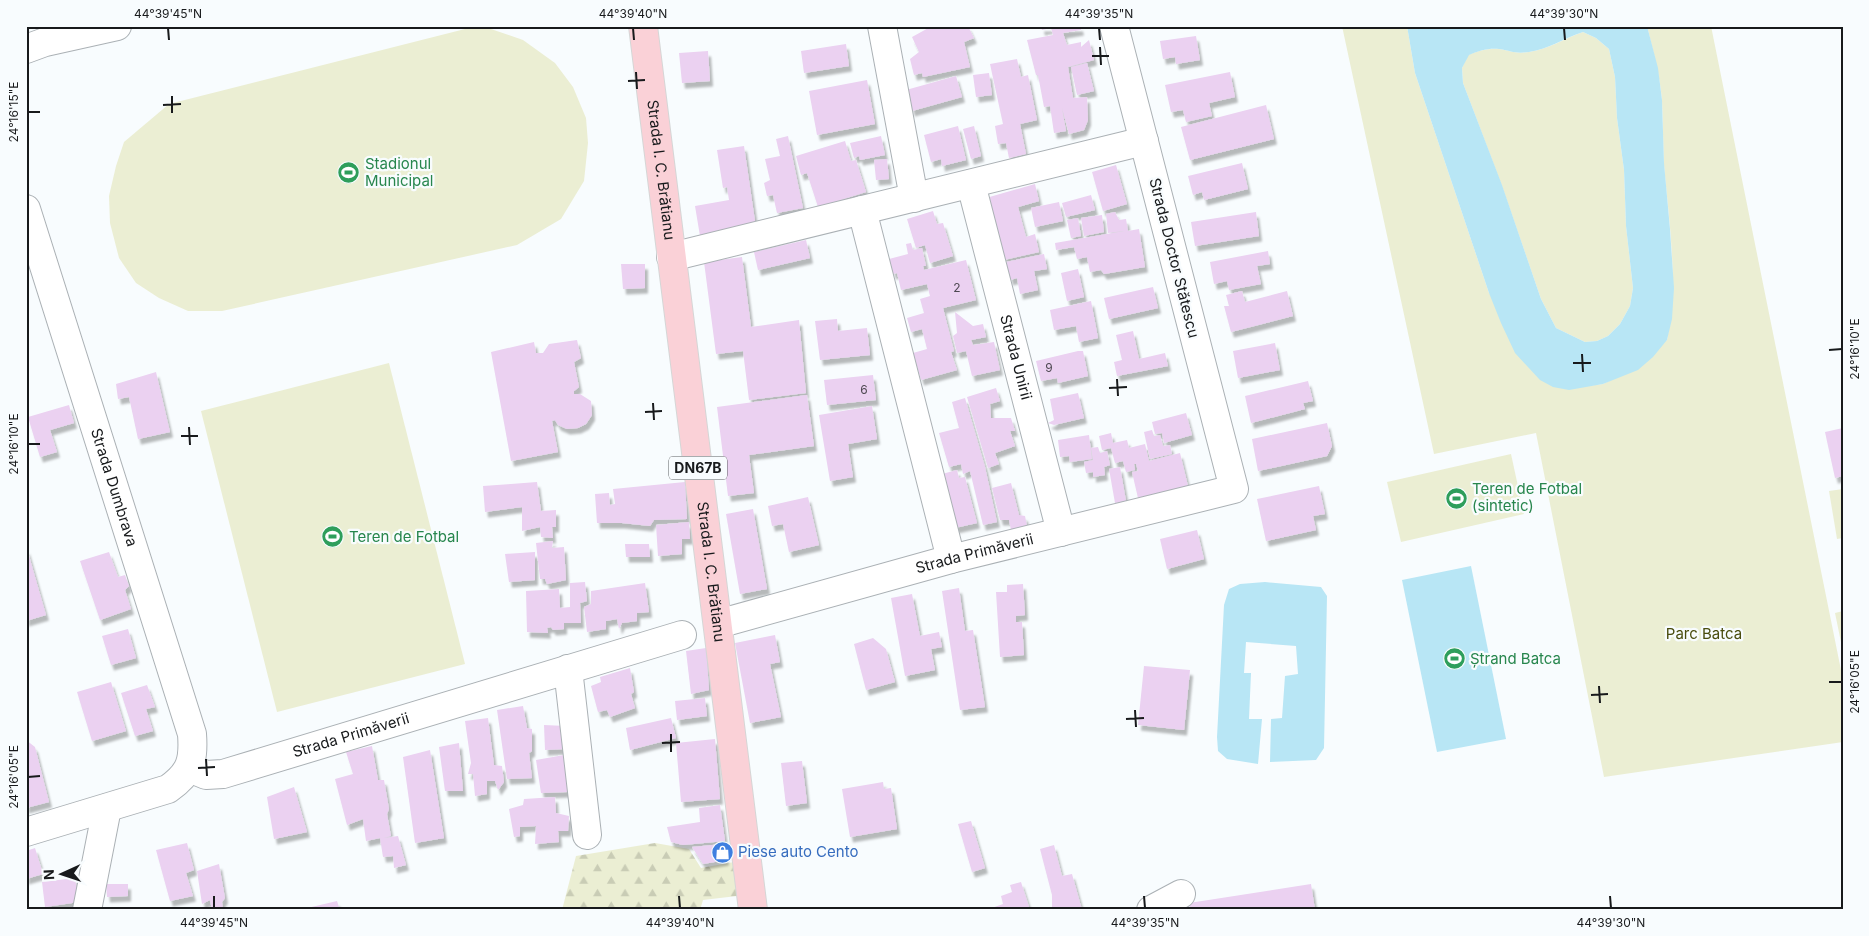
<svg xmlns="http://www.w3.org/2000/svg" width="1869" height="936" viewBox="0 0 1869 936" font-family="Inter,sans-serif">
<defs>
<pattern id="forest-firs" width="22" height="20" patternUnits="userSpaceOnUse" patternTransform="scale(1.25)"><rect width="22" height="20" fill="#ebeed3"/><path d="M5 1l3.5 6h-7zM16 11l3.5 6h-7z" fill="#c9ccb5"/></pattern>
<filter id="shadow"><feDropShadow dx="3" dy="5.5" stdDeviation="1" flood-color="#0004"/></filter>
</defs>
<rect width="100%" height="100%" fill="#f8fcfe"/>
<g fill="#ebeed3">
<path d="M1342,26h65l8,47 74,220 98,93 16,-2 14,-7 50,-37c12,-58 2,-117 -3,-175 -1,-21 -1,-43 -2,-64 -2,-26 -9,-50 -15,-75h64l132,654v62l-239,35 -68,-344 -102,21z"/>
<polygon points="488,28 523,40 555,63 573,87 586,118 588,143 584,181 561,219 517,245 222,311 188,311 159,298 136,283 119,258 110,223 109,196 116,166 124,142 169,104 465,29"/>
<path d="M1583,32l13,6 13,11 6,28 2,41 7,52 2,56 7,62 -3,18 -10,18 -12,12 -11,5 -12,1 -29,-14 -15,-29 -39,-113 -39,-103 -1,-15 6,-13c10,-4 20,-7 31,-6 13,2 16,5 30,3 20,-3 36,-14 54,-20z"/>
<polygon points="389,363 465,664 277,712 201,411"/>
<polygon points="1511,454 1524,514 1401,542 1387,482"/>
<polygon points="1843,489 1843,538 1837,539 1829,491"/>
<polygon points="1843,611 1843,652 1835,613"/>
</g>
<polygon fill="url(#forest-firs)" points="655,843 689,849 701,868 734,862 737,896 703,900 700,910 562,910 576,856"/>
<g fill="#b8e6f5" fill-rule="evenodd">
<path d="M1407,26h240l11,42 4,32 2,63 6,66 4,59 -2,31 -5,21 -14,17 -15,13 -35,14 -34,6 -16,-3 -13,-7 -25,-27 -14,-30 -12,-30 -74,-220zM1583,32l13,6 13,11 6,28 2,41 7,52 2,56 7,62 -3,18 -10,18 -12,12 -11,5 -12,1 -29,-14 -15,-29 -39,-114 -39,-102 -1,-15 7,-13c9,-4 19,-7 30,-6 13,2 16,5 30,3 20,-3 35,-14 54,-20z"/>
<polygon points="1471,566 1506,739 1437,752 1402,580"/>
<polygon points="1265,582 1321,587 1327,596 1324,748 1316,760 1270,762 1271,719 1282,718 1285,676 1298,674 1296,646 1246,642 1244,673 1251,673 1249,719 1262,719 1258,764 1227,759 1218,751 1217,737 1224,605 1229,589 1240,584"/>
</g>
<g fill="#ebd1f1" filter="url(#shadow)">
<polygon points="932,26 968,26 974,38 964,42 970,67 923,77 922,73 914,75 910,59 919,52 912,37"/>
<polygon points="1041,26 1080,26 1081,30 1063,33 1067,45 1081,42 1081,47 1089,40 1094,60 1068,67 1073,98 1087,97 1088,120 1084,130 1069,134 1062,108 1066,131 1054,133 1050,106 1044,107 1038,75 1036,75 1027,40 1053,35 1051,28 1042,30"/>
<polygon points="1196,36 1200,60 1176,64 1175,57 1163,59 1160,41"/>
<polygon points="846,44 849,66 804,73 801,51"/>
<polygon points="708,51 710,81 682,83 679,53"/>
<polygon points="1017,59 1021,77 1028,75 1037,120 1020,124 1026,154 1009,158 1006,143 998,144 995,126 1003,124 990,64"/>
<polygon points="1087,63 1094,91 1077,95 1071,67"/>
<polygon points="1230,72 1235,97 1209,103 1212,116 1186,122 1183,110 1171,112 1165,85"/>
<polygon points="989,73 992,95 976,97 973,75"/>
<polygon points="956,76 962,97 912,111 906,90"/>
<polygon points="867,80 875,124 817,135 809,91"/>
<polygon points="1266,105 1274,139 1190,160 1181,127"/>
<polygon points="958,126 966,160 942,166 941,159 931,162 924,135"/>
<polygon points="974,126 981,156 971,159 963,129"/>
<polygon points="788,136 803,208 777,213 773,195 767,196 764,183 770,180 765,159 780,156 776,139"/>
<polygon points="881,136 885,155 860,160 859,156 854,158 850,143"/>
<polygon points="845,141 851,161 856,160 866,192 818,207 807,173 801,175 796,156"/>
<polygon points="744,146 756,228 700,236 695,206 729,200 727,187 723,188 717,150"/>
<polygon points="887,159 889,179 876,180 874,160"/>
<polygon points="1242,163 1248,189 1204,200 1202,192 1193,195 1188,176"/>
<polygon points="1116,165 1127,204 1103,211 1092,172"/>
<polygon points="1035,184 1039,201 1018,207 1026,237 1035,234 1039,252 1004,260 986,198"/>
<polygon points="1091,195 1095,210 1066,217 1062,203"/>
<polygon points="1059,202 1063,221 1035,227 1031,208"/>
<polygon points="933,211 937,224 943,223 953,256 930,263 925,245 916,248 907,219"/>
<polygon points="1115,212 1119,220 1126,219 1128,231 1139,229 1145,267 1104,274 1101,270 1090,272 1087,257 1077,259 1074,247 1056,250 1055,243 1124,231 1108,233 1106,214"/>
<polygon points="1256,212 1259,236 1195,246 1191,222"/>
<polygon points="1102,215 1104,232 1084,236 1081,218"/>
<polygon points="1078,218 1081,236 1071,238 1067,220"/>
<polygon points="806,240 810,258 758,270 754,252"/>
<polygon points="911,243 913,250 922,248 926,266 923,266 924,270 966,260 976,300 943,308 954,351 951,352 957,370 921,380 913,353 927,349 922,329 911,332 907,318 924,313 920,299 930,296 927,284 901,290 897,273 893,274 889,259 908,254 906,244"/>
<polygon points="1268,251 1270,264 1257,266 1261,284 1229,290 1227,281 1214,284 1210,262"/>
<polygon points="1044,254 1047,269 1034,271 1038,290 1020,294 1017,278 1010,280 1006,262"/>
<polygon points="742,257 751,327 799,320 806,393 749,400 743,351 716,354 704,262"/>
<polygon points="621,264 645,264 645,288 623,289"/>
<polygon points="1078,269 1084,297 1067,301 1061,273"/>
<polygon points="1153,287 1158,308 1109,319 1104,298"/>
<polygon points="1242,291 1245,302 1287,291 1293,316 1231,332 1224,306 1229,306 1226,295"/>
<polygon points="1091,301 1098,338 1079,342 1076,326 1054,330 1050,310"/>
<polygon points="955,312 973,326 983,324 986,337 971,340 973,345 994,342 1000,370 972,376 966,351 957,353 953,336 957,333"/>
<polygon points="837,319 838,331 867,328 870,355 820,360 815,321"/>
<polygon points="1133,331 1139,359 1165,353 1168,366 1117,376 1114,362 1122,360 1116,335"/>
<polygon points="577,340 581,358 574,362 579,387 574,391 574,394 580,394 591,401 592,415 586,424 578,428 567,429 558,425 555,420 552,421 558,452 511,461 491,352 534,342 536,353 543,353 549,344"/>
<polygon points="1275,343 1280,370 1238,378 1233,351"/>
<polygon points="1078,351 1083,351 1088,376 1058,383 1057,378 1041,381 1036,361"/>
<polygon points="156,372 170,432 138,439 129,397 118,399 116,384"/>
<polygon points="873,375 876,400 827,405 824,380"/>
<polygon points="1308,381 1313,401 1303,403 1305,409 1251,423 1245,396"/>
<polygon points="996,388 1000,401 990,404 991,418 1011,418 1015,431 1010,431 1015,446 995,453 999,464 988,468 967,397"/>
<polygon points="1078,393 1084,418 1054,425 1048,423 1054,420 1050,399"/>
<polygon points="807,395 814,446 749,455 754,493 728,496 717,407"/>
<polygon points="965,398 985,467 997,522 983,525 970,471 963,474 961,464 949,467 939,433 959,428 952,402"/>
<polygon points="69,405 74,423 50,430 57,452 40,457 28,417"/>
<polygon points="872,406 877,439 848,444 853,477 830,481 819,415"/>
<polygon points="1186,413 1192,435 1164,443 1162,433 1155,434 1152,422"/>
<polygon points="1327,423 1332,446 1327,456 1258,471 1252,439"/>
<polygon points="1843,428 1843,476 1835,478 1825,432"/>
<polygon points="1152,430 1154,436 1160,435 1163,446 1170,445 1172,454 1150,459 1144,432"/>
<polygon points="1111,433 1113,443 1127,440 1129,448 1145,444 1149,461 1180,453 1188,486 1138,498 1132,472 1138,471 1136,464 1134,464 1135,470 1126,472 1123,461 1115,463 1111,448 1102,450 1099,436"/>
<polygon points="1089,435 1092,459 1070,462 1069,456 1060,457 1058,440"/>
<polygon points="1098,447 1100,453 1107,451 1110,465 1104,467 1105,475 1093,477 1093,472 1086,473 1084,462 1093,460 1091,448"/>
<polygon points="1120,467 1126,501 1115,503 1109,469"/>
<polygon points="957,470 959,478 965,477 977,523 955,528 942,474"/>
<polygon points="537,482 541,511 556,510 556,527 552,527 553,538 541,537 540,527 522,531 522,507 485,512 483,486"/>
<polygon points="685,482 687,519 654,520 650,526 622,523 597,523 595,494 609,493 610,505 615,504 613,489"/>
<polygon points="1011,483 1019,515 1025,516 1028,531 1012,535 1009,520 1000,520 992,488"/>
<polygon points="1319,486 1325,514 1313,516 1316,530 1266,541 1257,499"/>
<polygon points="808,497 819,545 789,552 783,524 772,526 768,506"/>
<polygon points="753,509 767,589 740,594 726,514"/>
<polygon points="689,522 690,539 682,539 682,554 658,556 656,525"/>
<polygon points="1197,530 1204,559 1167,569 1160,539"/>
<polygon points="553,541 552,548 564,547 566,580 547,584 545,579 540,579 536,543"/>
<polygon points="625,544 649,544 650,557 626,557"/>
<polygon points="27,549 46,615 26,621 26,550"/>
<polygon points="109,552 118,577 125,575 129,586 125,590 131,609 100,620 80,561"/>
<polygon points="535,552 535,580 509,582 505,554"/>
<polygon points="585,582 587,601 580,603 581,623 564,623 564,629 553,630 551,627 547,628 548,633 527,632 526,591 559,589 560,608 570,607 570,583"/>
<polygon points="645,583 649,612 637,613 637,621 622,623 619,629 617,619 606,621 606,629 587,632 584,607 591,604 591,591"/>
<polygon points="1023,584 1025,615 1016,616 1016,622 1022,622 1024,655 1000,657 996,592 1007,592 1007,585"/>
<polygon points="959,588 965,631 973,630 985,707 960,710 942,591"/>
<polygon points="912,594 920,636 939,632 942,647 931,649 935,670 905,676 891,598"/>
<polygon points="128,629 136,658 111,665 102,636"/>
<polygon points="775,635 780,662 770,664 781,717 750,723 735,643"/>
<polygon points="873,638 886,649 895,682 866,690 854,644"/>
<polygon points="706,648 709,690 691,694 686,651"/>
<polygon points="1144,666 1190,670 1184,730 1138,725"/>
<polygon points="630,668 634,692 631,694 635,708 610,717 607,710 598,712 591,686 601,682 600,677"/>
<polygon points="111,682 126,731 92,741 77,692"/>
<polygon points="147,685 155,707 146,709 153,731 135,736 121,693"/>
<polygon points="705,698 707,716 677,720 675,701"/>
<polygon points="523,706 527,728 532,729 532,751 529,753 532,778 507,779 497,710"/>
<polygon points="488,718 494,765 502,766 504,782 498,790 495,781 487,781 487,794 475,796 473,774 468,774 471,763 465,721"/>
<polygon points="671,718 676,738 630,750 626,728"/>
<polygon points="544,725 566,726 565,749 545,750"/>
<polygon points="715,739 720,799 681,802 676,743"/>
<polygon points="26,740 35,747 49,802 26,808"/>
<polygon points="459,743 463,791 445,791 439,747"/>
<polygon points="372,746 378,780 384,780 389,809 387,814 391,836 384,838 398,836 406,865 394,868 393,856 383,857 380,838 366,841 363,819 347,825 335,779 353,774 346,752"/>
<polygon points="430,750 444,838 415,843 403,757"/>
<polygon points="564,755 564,763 573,762 568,778 567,792 541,793 536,760"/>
<polygon points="802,761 807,803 786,806 781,763"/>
<polygon points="883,782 884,789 891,788 897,829 850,837 842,789"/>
<polygon points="294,787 307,832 274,839 267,797"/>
<polygon points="555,797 556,813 569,816 568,831 558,831 559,842 535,844 536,826 520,827 520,836 514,837 509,809 523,805 524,799"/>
<polygon points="720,805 725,841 683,845 671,842 667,827 700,822 699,808"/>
<polygon points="971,821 985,868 972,872 958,824"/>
<polygon points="187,843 194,870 186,873 193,896 170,901 156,850"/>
<polygon points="723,844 726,860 703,864 692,847"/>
<polygon points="1054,845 1062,876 1072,874 1082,910 1052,910 1052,895 1040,849"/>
<polygon points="35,848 43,874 26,879 26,851"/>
<polygon points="219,864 225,898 222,902 223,910 212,910 210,900 202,904 197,871"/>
<polygon points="75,878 79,902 45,907 42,882"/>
<polygon points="1021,882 1030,910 986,910 1003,904 1001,896 1012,892 1010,885"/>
<polygon points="106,884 128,884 128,896 107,897"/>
<polygon points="1311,884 1315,910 1190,910 1189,903"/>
<polygon points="337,901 340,910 303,910 303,909"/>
<rect x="108" y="908" width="21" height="2"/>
</g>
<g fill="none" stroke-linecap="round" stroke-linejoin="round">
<defs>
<g id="minor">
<polyline points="882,26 914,198"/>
<polyline points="26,49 45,42 117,26"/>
<path id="s1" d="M971,184l90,348"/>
<path id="s2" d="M26,209l166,525c2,26 -1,39 -24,55l-142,43"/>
<polyline points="862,210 951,559"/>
<polyline points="671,257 1144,141"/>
<path id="s3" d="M718,624l233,-65 283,-70 -120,-463"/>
<polyline points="568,669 587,835"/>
<path id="s4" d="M189,768l17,7 17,-1 459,-139"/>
<polyline points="87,910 107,808"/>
<polyline points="1151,910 1181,894"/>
</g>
<g id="major">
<path id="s5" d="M643,26l110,884"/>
</g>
</defs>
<use href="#minor" stroke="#abb1b5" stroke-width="30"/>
<use href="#major" stroke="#d5d6d6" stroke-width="30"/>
<use href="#minor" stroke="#fff" stroke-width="28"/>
<use href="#major" stroke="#fad1d7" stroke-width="28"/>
</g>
<path fill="none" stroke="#181a1c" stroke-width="2" d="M168,28l1,12M633,28l1,12M1099,28l1,12M1564,28l1,12M1100,47l1,18M1092,56h17M636,72l1,17M628,81l17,-1M172,96v17M163,105l18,-1M28,112h12M1829,350l13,-1M1582,354l1,18M1573,363h18M1117,379l1,17M1109,388l18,-1M653,403l1,17M645,412l17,-1M189,427l1,18M181,436h17M28,444h12M1829,682h13M1599,686l1,17M1591,695l17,-1M1135,710l1,17M1126,719l18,-1M671,734v18M662,743l18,-1M206,759l1,17M198,768l17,-1M28,777l12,-1M214,896v12M679,896l1,12M1144,896l1,12M1610,896l1,12"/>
<defs>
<symbol id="stadium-disc" viewBox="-11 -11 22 22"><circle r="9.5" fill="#2e9e5b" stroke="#f8fcfe"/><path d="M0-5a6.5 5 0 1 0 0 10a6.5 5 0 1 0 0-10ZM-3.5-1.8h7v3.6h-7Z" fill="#fff"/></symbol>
<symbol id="shop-disc" viewBox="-11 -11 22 22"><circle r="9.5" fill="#3f7fe0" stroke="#f8fcfe"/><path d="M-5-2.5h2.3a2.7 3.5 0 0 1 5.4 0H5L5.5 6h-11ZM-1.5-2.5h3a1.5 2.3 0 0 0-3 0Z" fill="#fff"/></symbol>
</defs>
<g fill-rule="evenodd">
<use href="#stadium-disc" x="336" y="160" width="25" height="25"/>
<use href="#stadium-disc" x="1444" y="486" width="25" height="25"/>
<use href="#stadium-disc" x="320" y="524" width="25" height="25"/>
<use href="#stadium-disc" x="1442" y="646" width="25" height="25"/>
<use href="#shop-disc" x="710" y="840" width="25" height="25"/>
</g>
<g text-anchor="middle" stroke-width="4.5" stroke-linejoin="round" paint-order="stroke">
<g font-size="12" fill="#4d4851">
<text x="957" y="292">2</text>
<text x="1049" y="372">9</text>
<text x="864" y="394">6</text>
</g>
<rect fill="#f8fcfe" stroke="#5b5e60" stroke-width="1" x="669" y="456.5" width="58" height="23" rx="4"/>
<g font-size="14" font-weight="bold" fill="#181a1c">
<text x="698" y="473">DN67B</text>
</g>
<g font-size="15" fill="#27864d" stroke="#f8fcfe" text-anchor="start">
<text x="365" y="169">Stadionul<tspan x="365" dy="17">Municipal</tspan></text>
<text x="1472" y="494">Teren de Fotbal<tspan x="1472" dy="17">(sintetic)</tspan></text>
<text x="349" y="542">Teren de Fotbal</text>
<text x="1470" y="664">Ștrand Batca</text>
</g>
<g font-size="15" fill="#181a1c" stroke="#f8fcfe">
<text dy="5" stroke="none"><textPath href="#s5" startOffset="145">Strada I. C. Brătianu</textPath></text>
<text transform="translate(1174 258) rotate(76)" y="5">Strada Doctor Stătescu</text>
<text dy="5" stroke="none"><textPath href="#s1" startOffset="179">Strada Unirii</textPath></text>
<text dy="5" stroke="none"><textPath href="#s2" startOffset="292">Strada Dumbrava</textPath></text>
<text dy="5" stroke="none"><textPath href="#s3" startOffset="266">Strada Primăverii</textPath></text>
<text dy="5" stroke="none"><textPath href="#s5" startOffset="550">Strada I. C. Brătianu</textPath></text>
<text dy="5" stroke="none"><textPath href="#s4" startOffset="169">Strada Primăverii</textPath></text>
</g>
<g font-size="15" fill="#494c0d" stroke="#f8fcfe">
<text x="1704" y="639">Parc Batca</text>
</g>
<g font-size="15" fill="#366cbe" stroke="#f8fcfe" text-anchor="start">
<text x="738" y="857">Piese auto Cento</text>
</g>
</g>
<rect width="1869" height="936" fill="none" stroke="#f8fcfe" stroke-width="55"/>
<g transform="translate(62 874) rotate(267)" stroke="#f8fcfe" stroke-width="4" paint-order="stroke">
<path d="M0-4L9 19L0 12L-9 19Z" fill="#181a1c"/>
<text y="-8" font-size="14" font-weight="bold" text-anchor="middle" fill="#181a1c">N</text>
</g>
<rect x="28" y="28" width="1814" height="880" fill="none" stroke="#181a1c" stroke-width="2"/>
<g font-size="12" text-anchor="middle" fill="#181a1c">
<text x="168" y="18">44°39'45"N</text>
<text x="633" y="18">44°39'40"N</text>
<text x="1099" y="18">44°39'35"N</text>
<text x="1564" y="18">44°39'30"N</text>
<text transform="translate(14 112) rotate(-90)" y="4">24°16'15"E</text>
<text transform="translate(1855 349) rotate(-90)" y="4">24°16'10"E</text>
<text transform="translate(14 444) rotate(-90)" y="4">24°16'10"E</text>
<text transform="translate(1855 682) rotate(-90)" y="4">24°16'05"E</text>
<text transform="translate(14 777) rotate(-90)" y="4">24°16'05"E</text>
<text x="214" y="927">44°39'45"N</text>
<text x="680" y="927">44°39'40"N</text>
<text x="1145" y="927">44°39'35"N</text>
<text x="1611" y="927">44°39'30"N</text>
</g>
</svg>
